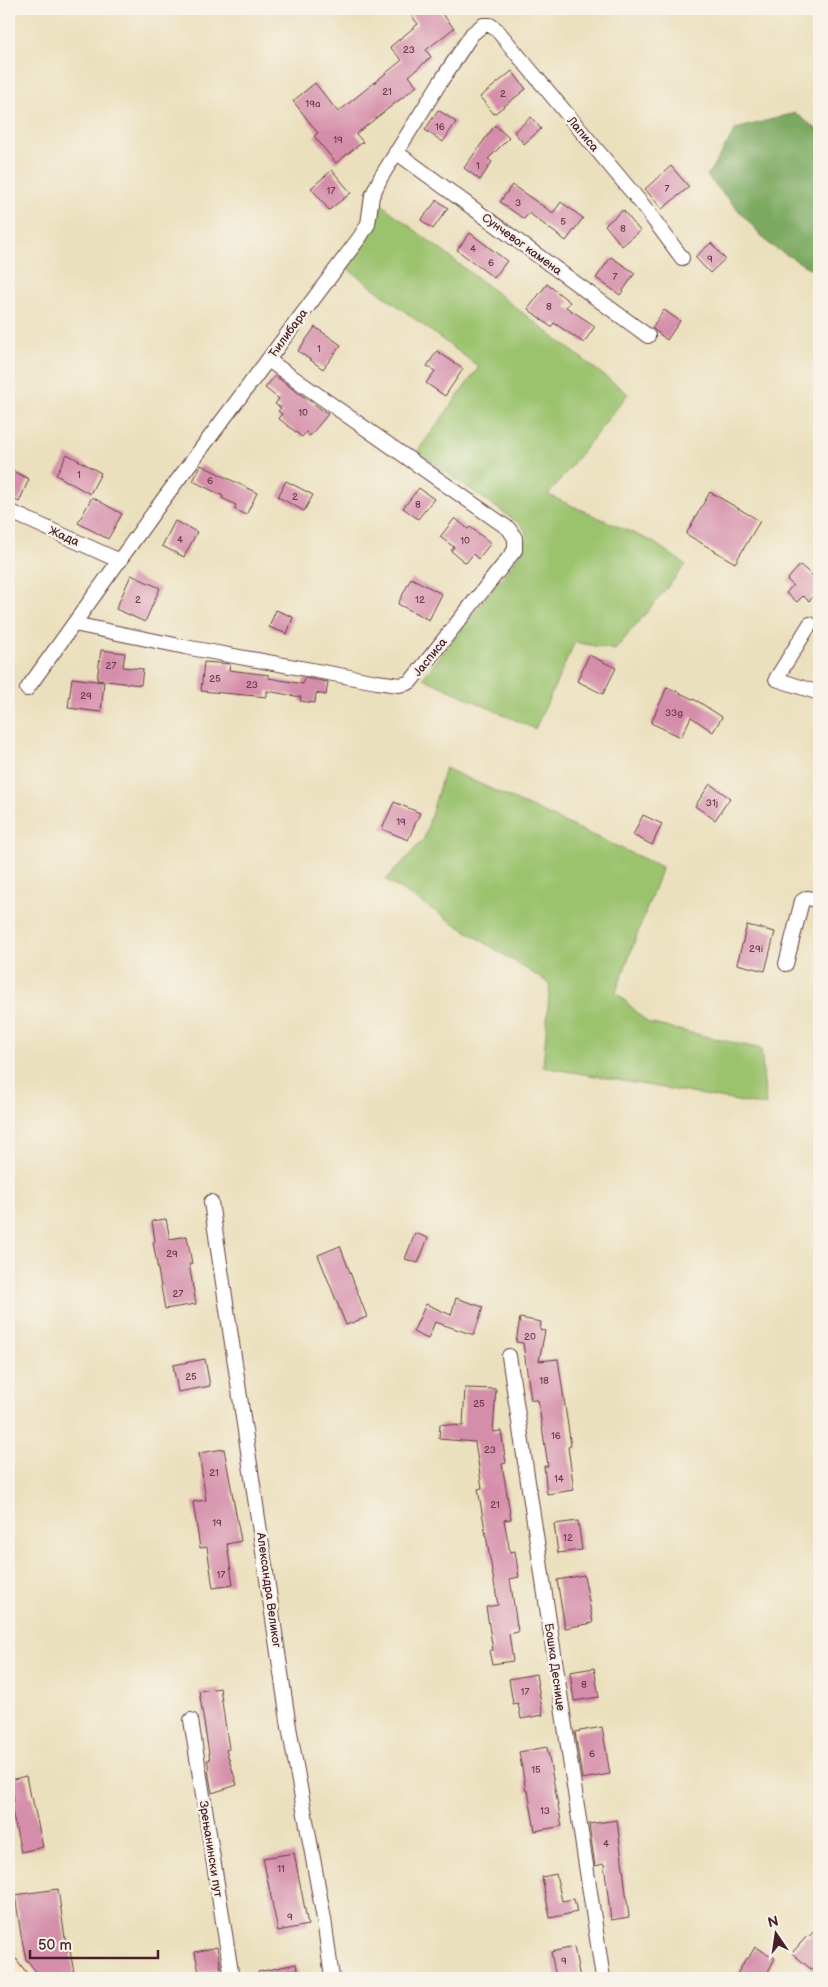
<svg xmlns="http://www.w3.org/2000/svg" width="828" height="1987" viewBox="0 0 828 1987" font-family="'Balsamiq Sans',sans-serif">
<rect width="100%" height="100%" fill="#f7f3e8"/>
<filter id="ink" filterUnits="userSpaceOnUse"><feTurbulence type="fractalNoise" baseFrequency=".02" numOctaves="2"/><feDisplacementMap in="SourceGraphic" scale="10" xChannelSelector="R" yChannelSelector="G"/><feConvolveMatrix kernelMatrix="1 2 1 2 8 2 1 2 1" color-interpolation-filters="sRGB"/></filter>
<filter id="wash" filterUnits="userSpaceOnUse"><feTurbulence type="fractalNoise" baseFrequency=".0096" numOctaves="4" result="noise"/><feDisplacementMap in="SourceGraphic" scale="20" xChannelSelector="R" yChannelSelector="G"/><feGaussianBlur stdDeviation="1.12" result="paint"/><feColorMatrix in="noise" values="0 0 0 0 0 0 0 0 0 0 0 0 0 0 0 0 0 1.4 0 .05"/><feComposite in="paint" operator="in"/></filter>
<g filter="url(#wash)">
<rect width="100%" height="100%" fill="#ebe0bd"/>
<g fill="#9bc36e" stroke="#72714c">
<path d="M381,204l247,190 -80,101 105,47 33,23 -71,85 -40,-8 -40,87 -112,-51 91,-116c8,-12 20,-25 6,-38l-103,-72 62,-85 -135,-101 33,-46z"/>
<polygon points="445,768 662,867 616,992 648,1023 761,1049 766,1106 543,1067 550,984 386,880 424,839"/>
</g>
<polygon fill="#7ca961" stroke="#636446" points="795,113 819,131 819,274 770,245 707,176 736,129"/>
<g id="blocks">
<g fill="#d58eaa">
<polygon points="419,9 438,9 454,28 426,50 431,57 409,76 417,86 356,134 363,142 336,163 314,136 318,133 293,101 315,83 338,112 402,60 390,47 418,24 411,15"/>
<polygon points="512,71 526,89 494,114 480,97"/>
<polygon points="438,110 456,122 443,142 425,130"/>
<polygon points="531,117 541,129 524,144 514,132"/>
<polygon points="495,125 509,138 488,159 492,162 480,180 464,168"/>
<polygon points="671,166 689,187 662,209 645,189"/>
<polygon points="332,170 351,193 329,210 311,188"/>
<polygon points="512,185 553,213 561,202 583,218 566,241 529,213 524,219 500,202"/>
<polygon points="437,200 448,208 433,229 421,220"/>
<polygon points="623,210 640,231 622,246 605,225"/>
<polygon points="470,233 507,261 494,278 457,250"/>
<polygon points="711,243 725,259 710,273 695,257"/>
<polygon points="611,257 635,273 620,295 596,278"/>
<polygon points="547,284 570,302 566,307 595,326 584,343 554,323 551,327 528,309"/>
<polygon points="664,310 680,321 667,340 652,328"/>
<polygon points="315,327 341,345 323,369 298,351"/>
<polygon points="437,351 463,369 445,396 426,383 435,371 427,366"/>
<polygon points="275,376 328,414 310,436 306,432 302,437 278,418 282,414 278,411 281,408 275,404 279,399 265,388"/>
<polygon points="67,454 101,473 90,494 56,475"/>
<polygon points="201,465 257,493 246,515 234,509 236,505 222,498 223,496 193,481"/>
<polygon points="9,469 29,479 19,502 9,497"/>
<polygon points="286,481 313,495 304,511 278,497"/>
<polygon points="419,488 434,499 418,519 403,508"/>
<polygon points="710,492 760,521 735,563 686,534"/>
<polygon points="92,497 122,514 108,539 78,523"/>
<polygon points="455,518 468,529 470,527 491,543 478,559 473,554 466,563 451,551 454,547 440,537"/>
<polygon points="175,521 197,532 184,557 162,546"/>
<polygon points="800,565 819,581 819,589 809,601 803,596 797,602 786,593 793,585 787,580"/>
<polygon points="131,575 160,588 145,622 116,609"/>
<polygon points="411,578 442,594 429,620 398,604"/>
<polygon points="276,610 293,617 287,634 269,627"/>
<polygon points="101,650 125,653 123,667 143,669 141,685 97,680"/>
<polygon points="589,655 616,668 603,694 577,681"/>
<polygon points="204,662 230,664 229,670 269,675 269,678 303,684 304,678 328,682 326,695 316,693 315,703 300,701 301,697 267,691 267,697 201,691"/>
<polygon points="72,678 104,682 101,712 68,708"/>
<polygon points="667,687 699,702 722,717 713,732 691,717 681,737 651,723"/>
<polygon points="710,784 730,798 715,820 695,806"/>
<polygon points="394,802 420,813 408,840 382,829"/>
<polygon points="643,815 662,824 652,845 633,835"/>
<polygon points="747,925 775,932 765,971 737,964"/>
<polygon points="166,1219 170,1239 187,1236 192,1264 189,1264 196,1304 165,1309 153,1242 155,1241 152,1221"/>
<polygon points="415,1233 428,1238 418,1263 405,1259"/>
<polygon points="340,1246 367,1317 346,1325 318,1255"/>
<polygon points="456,1298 483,1307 474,1335 435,1322 428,1339 413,1332 426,1304 451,1315"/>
<polygon points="520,1318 541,1322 540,1330 545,1331 539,1361 558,1359 571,1446 568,1447 574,1490 547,1494 544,1466 548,1466 538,1400 531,1400 523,1343 516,1342"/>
<polygon points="205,1359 210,1386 178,1392 173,1365"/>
<polygon points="465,1388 496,1389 493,1432 501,1431 506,1463 502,1464 511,1519 504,1520 510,1552 515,1551 519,1577 510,1579 518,1632 509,1634 513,1661 492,1664 489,1651 493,1650 486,1607 498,1605 478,1489 482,1488 475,1442 439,1439 440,1424 463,1426"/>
<polygon points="224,1449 241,1541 227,1544 233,1585 213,1588 207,1547 200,1548 193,1502 206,1500 199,1453"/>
<polygon points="578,1521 582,1550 558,1553 554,1524"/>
<polygon points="584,1575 593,1623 565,1628 557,1580"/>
<polygon points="594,1668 599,1697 574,1701 570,1672"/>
<polygon points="536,1674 543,1715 521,1719 518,1703 513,1704 509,1679"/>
<polygon points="220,1688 229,1749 226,1750 237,1785 212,1793 208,1770 210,1769 207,1760 210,1760 199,1691"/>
<polygon points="602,1727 610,1774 582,1779 575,1732"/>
<polygon points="547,1747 562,1826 535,1831 528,1791 526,1791 519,1752"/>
<polygon points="26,1776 30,1797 32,1797 43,1847 21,1852 10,1802 14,1801 10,1780"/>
<polygon points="617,1820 629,1917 611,1920 604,1864 595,1866 589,1824"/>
<polygon points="294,1853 308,1925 278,1931 263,1858"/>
<polygon points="556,1874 562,1901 574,1899 577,1912 550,1918 542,1877"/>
<polygon points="58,1889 67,1952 70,1951 75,1978 41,1978 26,1959 21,1935 15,1895"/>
<polygon points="819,1927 819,1976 792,1953 807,1936 808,1937"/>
<polygon points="217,1947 221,1969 199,1973 195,1952"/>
<polygon points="574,1947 580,1978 556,1978 551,1952"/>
<polygon points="755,1947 775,1958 765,1978 735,1978 746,1958 748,1959"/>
<polygon points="296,1964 299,1978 259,1978 258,1972"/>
</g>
</g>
</g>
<g filter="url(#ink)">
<use href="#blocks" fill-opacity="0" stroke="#623c41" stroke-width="1"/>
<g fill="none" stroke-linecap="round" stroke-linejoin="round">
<defs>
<g id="minor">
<polyline points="396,152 648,336"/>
<polyline points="9,511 120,561"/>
<polyline points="74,624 185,647 377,682 399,685 408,683 411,681 515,550 515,538 509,529 268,360"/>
<polyline points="810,624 776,679 819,693"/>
<polyline points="27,689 162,501 360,237 368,224 372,196 381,177 441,81 472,34 483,25 490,25 497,30 642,204 682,258"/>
<polyline points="786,964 802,901 807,898 819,900"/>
<polyline points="211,1202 289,1727 324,1919 332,1978"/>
<polyline points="509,1356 603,1978"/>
<polyline points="191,1720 232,1978"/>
</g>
<polyline id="secondary" points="9,1966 18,1978"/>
</defs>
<use href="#minor" stroke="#623c41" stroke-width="16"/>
<use href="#secondary" stroke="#623c41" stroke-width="21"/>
<use href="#minor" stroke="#fff" stroke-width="14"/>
<use href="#secondary" stroke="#fce6c4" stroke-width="19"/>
</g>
</g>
<g text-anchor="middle" stroke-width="5" stroke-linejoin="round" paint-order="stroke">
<g font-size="10" fill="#6d3b4b">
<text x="409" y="53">23</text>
<text x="387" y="95">21</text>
<text x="503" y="97">2</text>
<text x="313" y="107">19a</text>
<text x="440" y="130">16</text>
<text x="338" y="143">19</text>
<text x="478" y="169">1</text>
<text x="667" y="192">7</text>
<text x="331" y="194">17</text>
<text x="518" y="206">3</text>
<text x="563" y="225">5</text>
<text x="623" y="232">8</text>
<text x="473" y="252">4</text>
<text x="710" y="262">9</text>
<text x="491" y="266">6</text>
<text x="615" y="280">7</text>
<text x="549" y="310">8</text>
<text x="319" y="352">1</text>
<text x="303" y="416">10</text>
<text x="79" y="478">1</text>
<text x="210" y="484">6</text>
<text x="295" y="500">2</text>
<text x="418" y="508">8</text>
<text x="180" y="543">4</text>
<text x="465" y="544">10</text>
<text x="138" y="603">2</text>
<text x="420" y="603">12</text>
<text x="111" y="669">27</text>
<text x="215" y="682">25</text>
<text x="252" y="688">23</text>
<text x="86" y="699">29</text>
<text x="674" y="716">33g</text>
<text x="712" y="806">31j</text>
<text x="401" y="825">19</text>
<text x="756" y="952">29i</text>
<text x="172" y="1257">29</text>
<text x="178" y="1297">27</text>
<text x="530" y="1340">20</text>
<text x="191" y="1380">25</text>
<text x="544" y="1384">18</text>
<text x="479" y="1407">25</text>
<text x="556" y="1439">16</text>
<text x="490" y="1453">23</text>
<text x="214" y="1476">21</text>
<text x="559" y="1482">14</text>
<text x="495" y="1508">21</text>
<text x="217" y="1526">19</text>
<text x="568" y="1541">12</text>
<text x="221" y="1578">17</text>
<text x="584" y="1688">8</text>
<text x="525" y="1695">17</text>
<text x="592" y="1757">6</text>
<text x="536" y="1773">15</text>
<text x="545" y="1814">13</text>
<text x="606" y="1847">4</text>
<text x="281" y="1872">11</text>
<text x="290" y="1920">9</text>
<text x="564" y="1964">9</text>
</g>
<g font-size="12" fill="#4a1f2b" stroke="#f7f3e8">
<text transform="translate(583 134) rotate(50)" y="4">Лаписа</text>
<text transform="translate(522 244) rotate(36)" y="4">Сунчевог камена</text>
<text transform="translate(288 333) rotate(-54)" y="4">Ћилибара</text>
<text transform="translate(64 536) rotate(24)" y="4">Жада</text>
<text transform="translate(430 657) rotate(-51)" y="4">Јасписа</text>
<text transform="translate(269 1590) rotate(82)" y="4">Александра Великог</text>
<text transform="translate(555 1667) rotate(82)" y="4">Бошка Деснице</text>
<text transform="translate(211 1849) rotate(81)" y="4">Зрењанински пут</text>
</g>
</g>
<rect width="828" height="1987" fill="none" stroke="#f7f3e8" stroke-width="30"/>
<g transform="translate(776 1934) rotate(347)" stroke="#f7f3e8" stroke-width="4" paint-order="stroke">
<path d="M0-4L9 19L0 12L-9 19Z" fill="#4a1f2b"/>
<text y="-8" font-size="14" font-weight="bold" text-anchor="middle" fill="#4a1f2b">N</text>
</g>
<path d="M30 1950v8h128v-8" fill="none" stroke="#4a1f2b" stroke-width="2.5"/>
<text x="38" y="1950" font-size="15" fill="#4a1f2b" stroke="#f7f3e8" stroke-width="4" paint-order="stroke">50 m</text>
</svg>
